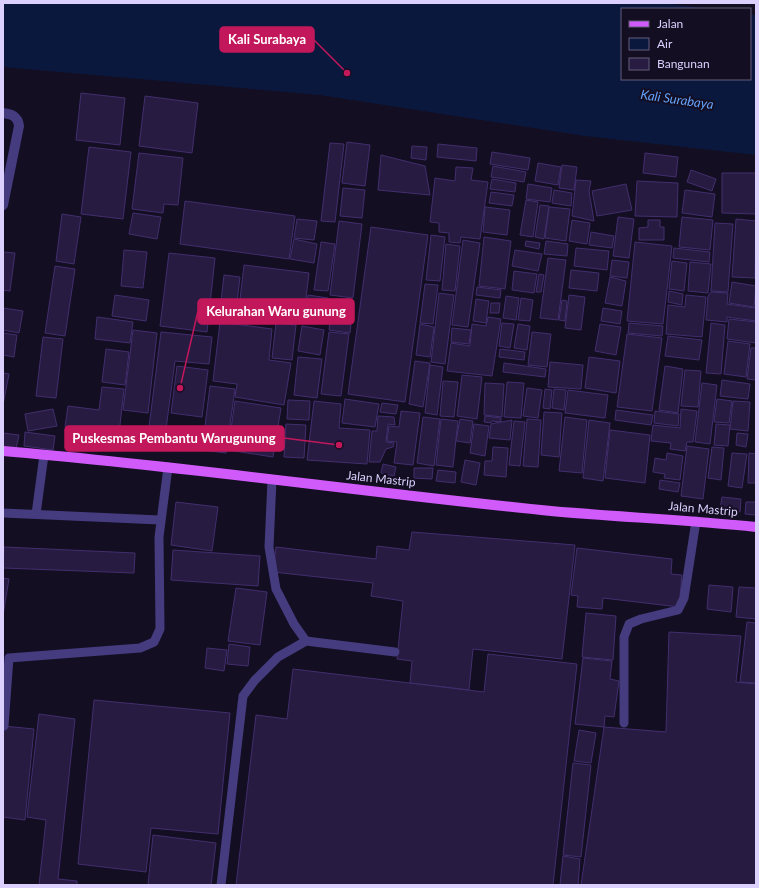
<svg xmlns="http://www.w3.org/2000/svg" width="759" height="888" viewBox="0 0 759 888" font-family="Lato,sans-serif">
<rect width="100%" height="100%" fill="#140e22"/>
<polygon fill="#0b183e" points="3,3 662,3 711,9 622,9 622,79 750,79 750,14 756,15 756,155 585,136 320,95 3,67"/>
<g fill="#271b42" stroke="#422e6d">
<polygon points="81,93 125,98 120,145 76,140"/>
<polygon points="145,96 198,103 192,153 139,146"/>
<polygon points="347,142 370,145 365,186 342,183"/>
<polygon points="330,143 344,144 335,222 321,221"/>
<polygon points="438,144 477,148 476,161 437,157"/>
<polygon points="412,146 427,147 426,160 411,158"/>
<polygon points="89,147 131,152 123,219 81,214"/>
<polygon points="492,152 530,158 528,170 490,164"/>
<polygon points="139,153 183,158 178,205 164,204 163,213 132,209"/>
<polygon points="645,153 678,157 676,177 643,173"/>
<polygon points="381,155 425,166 430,195 378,190"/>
<polygon points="538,163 561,167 558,185 535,181"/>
<polygon points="562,165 577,167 574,190 559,188"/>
<polygon points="493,166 526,172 524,182 491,177"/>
<polygon points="456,167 473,168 471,180 488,182 480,239 461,237 460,243 449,242 449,233 439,232 439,223 430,222 435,178 455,181"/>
<polygon points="691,170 716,179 712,191 687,182"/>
<polygon points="722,173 756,173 756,214 722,213"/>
<polygon points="492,179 516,183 515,192 490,189"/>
<polygon points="576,180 591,181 589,191 594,221 572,216"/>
<polygon points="637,181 678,183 677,217 635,216"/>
<polygon points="528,184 552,188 550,202 526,199"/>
<polygon points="626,184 632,210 597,216 592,191"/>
<polygon points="343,188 365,190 362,218 340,216"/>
<polygon points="554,190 572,193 571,206 552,203"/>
<polygon points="685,190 715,194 712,217 682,213"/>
<polygon points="491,192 514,195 512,206 489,203"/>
<polygon points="526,200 538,202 533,237 520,235"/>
<polygon points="185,201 295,216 289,259 180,244"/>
<polygon points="540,205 549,206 544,239 535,237"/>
<polygon points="485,207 510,210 507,235 483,232"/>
<polygon points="549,207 570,209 566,241 545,238"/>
<polygon points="133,213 161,217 157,239 129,234"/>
<polygon points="62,214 81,217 74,264 56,261"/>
<polygon points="618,217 634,219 629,258 613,256"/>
<polygon points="682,217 713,220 710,250 679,247"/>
<polygon points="297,219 317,221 314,240 294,238"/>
<polygon points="736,219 756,221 755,278 732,277"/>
<polygon points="572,220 590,223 587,244 569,241"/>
<polygon points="648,220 660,220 660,227 664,227 664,240 639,240 639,228 648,227"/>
<polygon points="339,221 362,224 353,298 330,295"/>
<polygon points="715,223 733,224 728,292 711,291"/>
<polygon points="371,227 428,235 405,402 348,394"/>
<polygon points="591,232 614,236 612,248 589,245"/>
<polygon points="431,235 445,237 440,281 426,280"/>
<polygon points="484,237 511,241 505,289 479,286"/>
<polygon points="294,239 317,244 314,263 290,259"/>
<polygon points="463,240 480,243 468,327 452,325"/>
<polygon points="526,241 540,243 539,249 525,246"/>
<polygon points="546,241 568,244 567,256 544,254"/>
<polygon points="321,242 335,244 328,291 314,290"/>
<polygon points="635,242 672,246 663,324 627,321"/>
<polygon points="446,244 460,246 455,291 442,290"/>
<polygon points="576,248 609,251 607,270 574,266"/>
<polygon points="674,248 710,252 709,262 673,258"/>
<polygon points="124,250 147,252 143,288 121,286"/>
<polygon points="515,250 542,254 538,271 512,266"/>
<polygon points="3,252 15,253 10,291 3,290"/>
<polygon points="169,253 215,258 207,332 160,326"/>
<polygon points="548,258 566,260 558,320 540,318"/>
<polygon points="612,260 629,262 627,278 610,276"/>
<polygon points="672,261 687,263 684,291 669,289"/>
<polygon points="690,262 711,264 708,293 688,291"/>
<polygon points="244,265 309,273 303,323 238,316"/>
<polygon points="55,266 75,269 65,336 45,333"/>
<polygon points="571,270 599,273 597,291 569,288"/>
<polygon points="514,271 537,274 534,293 512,290"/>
<polygon points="539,274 544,275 541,292 536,292"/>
<polygon points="224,275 240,277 235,320 219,318"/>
<polygon points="610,277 626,281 622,306 605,303"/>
<polygon points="732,282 756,286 754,307 729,303"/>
<polygon points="425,284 438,285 433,324 420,323"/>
<polygon points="477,287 501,290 500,298 476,295"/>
<polygon points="669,291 683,294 682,305 668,302"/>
<polygon points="711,292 728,293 727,304 755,308 756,303 756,321 727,317 727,322 706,320 708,296"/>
<polygon points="439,293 454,295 445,364 431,362"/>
<polygon points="115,295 149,300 146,321 112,316"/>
<polygon points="308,295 328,298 326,323 305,321"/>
<polygon points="569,295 585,297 581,330 565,328"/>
<polygon points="686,295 706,297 702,337 666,334 668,305 685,307"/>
<polygon points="506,296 519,298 516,320 503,318"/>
<polygon points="521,298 533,300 530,321 518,320"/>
<polygon points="476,299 489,301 486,323 473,321"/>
<polygon points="562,300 567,301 565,321 559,320"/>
<polygon points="332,303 353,305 350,333 329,330"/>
<polygon points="491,303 500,303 499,313 490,313"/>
<polygon points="3,308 23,311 19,333 3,330"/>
<polygon points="603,308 622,311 620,324 601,321"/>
<polygon points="97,317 133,322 130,343 95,339"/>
<polygon points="488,317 501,319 492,376 447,371 451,343 470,346 472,324 486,326"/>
<polygon points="729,319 756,322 756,343 727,339"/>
<polygon points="220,322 272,329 269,360 291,363 284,405 235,397 237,384 213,381"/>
<polygon points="276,323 296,325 292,360 272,358"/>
<polygon points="502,323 514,324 510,348 499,346"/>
<polygon points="629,323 663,326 662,336 628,333"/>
<polygon points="711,323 725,325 721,374 706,373"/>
<polygon points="420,324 434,327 430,357 416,355"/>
<polygon points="518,324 530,326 527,350 514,348"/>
<polygon points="600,324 621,327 616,355 595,351"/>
<polygon points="302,326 324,330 320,355 298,351"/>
<polygon points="452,328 471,330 469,344 451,342"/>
<polygon points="133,330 157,333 148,413 123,410"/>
<polygon points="161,332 212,337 209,364 175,361 166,429 149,427"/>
<polygon points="329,332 349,334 341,396 321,394"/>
<polygon points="532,332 551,334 547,367 528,365"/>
<polygon points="3,333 17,335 14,357 3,355"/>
<polygon points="627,334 662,338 652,411 617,407"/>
<polygon points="668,336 702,340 699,360 665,356"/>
<polygon points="43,337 63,339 56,398 36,396"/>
<polygon points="728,341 750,344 746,377 724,374"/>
<polygon points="751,348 756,348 756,380 747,379"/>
<polygon points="106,349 129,352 125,385 102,382"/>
<polygon points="500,349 525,352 524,360 499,357"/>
<polygon points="298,357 322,359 317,398 294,395"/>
<polygon points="589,357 620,361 616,393 585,388"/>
<polygon points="415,361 430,363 423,407 409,404"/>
<polygon points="550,362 583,365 581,389 548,387"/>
<polygon points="504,363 546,369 545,377 503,372"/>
<polygon points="430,365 443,367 437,415 425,413"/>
<polygon points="177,366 208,370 202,417 171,413"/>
<polygon points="665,366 683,369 678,413 659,410"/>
<polygon points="685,370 701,371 698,407 681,406"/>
<polygon points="3,373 9,374 3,405"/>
<polygon points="462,375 482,377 477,419 457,416"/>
<polygon points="722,380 750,384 748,399 720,396"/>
<polygon points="443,381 458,382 454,417 440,416"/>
<polygon points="507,382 524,383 521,418 504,417"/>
<polygon points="485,383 504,384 502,417 484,415"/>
<polygon points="702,383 717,385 710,444 695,442"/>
<polygon points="210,386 235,389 226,453 202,450"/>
<polygon points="102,387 124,389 119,434 65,427 68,406 99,410"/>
<polygon points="527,388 542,390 538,418 523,416"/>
<polygon points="545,389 552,390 550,409 543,408"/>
<polygon points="554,389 566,390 564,410 552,408"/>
<polygon points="568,390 608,395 605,418 565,413"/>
<polygon points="345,399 379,404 375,427 342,423"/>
<polygon points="717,399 732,401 729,423 714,422"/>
<polygon points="288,400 310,401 309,420 287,419"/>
<polygon points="235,401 281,408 273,457 228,450"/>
<polygon points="314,401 341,404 339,428 370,430 367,464 307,460"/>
<polygon points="733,401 750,402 748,431 730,429"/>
<polygon points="382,403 398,405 396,414 380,412"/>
<polygon points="53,409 57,426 28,431 25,414"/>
<polygon points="681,409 697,411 693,442 687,442 685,451 670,449 671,443 651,441 653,425 680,428"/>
<polygon points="616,410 653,415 651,425 615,420"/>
<polygon points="401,411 420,413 413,465 394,463 397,442 387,441 389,426 399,427"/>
<polygon points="655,411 679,414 678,426 654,423"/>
<polygon points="544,412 562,413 559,457 541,455"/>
<polygon points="378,416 394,417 395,425 388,424 386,442 394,443 393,447 386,449 380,462 369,462 372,431 377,431"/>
<polygon points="485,416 501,418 501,422 492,421 491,423 484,422"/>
<polygon points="423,417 440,419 434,466 417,463"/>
<polygon points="565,417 587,420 582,473 559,471"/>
<polygon points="441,419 458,421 453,467 436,465"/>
<polygon points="460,419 473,421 470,443 456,441"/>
<polygon points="527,419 541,420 538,467 523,466"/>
<polygon points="512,420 510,440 489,438 491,424"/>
<polygon points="589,420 610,423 603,481 583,478"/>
<polygon points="514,421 525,422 520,466 509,465"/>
<polygon points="286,424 306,425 304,458 284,457"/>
<polygon points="474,424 489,426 485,456 470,453"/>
<polygon points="716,424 730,425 728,446 714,445"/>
<polygon points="610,430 650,435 645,483 605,478"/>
<polygon points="25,432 55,436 53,450 24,446"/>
<polygon points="3,433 19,435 16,449 3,446"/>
<polygon points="737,433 748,434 746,447 736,445"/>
<polygon points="687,446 709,449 703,499 681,496"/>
<polygon points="493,447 508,448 506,477 484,475 485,461 492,461"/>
<polygon points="712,447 724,448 721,480 708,478"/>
<polygon points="667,453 683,456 680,480 664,478 665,474 653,472 655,458 666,460"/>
<polygon points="732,453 747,454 742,488 728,486"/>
<polygon points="749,453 756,454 756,483 748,483"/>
<polygon points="465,460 480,463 476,485 461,482"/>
<polygon points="383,464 396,467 394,476 381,473"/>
<polygon points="414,468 433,468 432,479 414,478"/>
<polygon points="438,470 456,472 455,483 436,481"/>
<polygon points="660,480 680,483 678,492 659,489"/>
<polygon points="722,497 741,499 740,512 720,509"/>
<polygon points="176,502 218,507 212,551 171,545"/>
<polygon points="746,502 756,502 756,515 745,514"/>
<polygon points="412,532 575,545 562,659 473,649 469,690 410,683 412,661 397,659 403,601 371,596 373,583 273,572 276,547 376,559 377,546 409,550"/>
<polygon points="4,547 135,553 134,573 3,568"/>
<polygon points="577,548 672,559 671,574 682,575 679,607 603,598 602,609 577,607 578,596 571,595"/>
<polygon points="173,550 260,556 258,586 171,580"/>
<polygon points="3,578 9,579 3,615"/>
<polygon points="709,585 733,587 731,612 707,609"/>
<polygon points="739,587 756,588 756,619 736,617"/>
<polygon points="236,588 267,592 260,645 228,641"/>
<polygon points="586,613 616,616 613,660 582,657"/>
<polygon points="747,622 756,623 756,683 740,682"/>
<polygon points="669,632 741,636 736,682 756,684 756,885 581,885 604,727 666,732"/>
<polygon points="229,644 250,647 248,666 227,664"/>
<polygon points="207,648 227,650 224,671 205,668"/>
<polygon points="488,654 577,664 553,885 236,885 256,715 287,719 293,669 484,692"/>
<polygon points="583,658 612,661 610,679 619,681 614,717 605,716 604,727 575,724"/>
<polygon points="94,700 230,713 218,834 151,828 146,872 78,864"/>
<polygon points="39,714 75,719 58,879 77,881 77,885 39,885 46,820 27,817"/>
<polygon points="3,726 34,729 25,820 3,817"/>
<polygon points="579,730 596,733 591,763 574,761"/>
<polygon points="573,763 591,765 581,857 563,855"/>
<polygon points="153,835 216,843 211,885 148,885"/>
<polygon points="563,856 580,859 578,885 560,885"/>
</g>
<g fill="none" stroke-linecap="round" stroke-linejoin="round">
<g stroke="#453b7f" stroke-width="9">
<polyline points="3,513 160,520"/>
<polyline points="36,514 44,455"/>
<polyline points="306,641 395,652"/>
<polyline points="624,723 624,637 629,624 641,619 678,610 684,598 696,521"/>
<polyline points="4,726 9,658 140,648 154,642 160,629 159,537 168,467"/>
<polyline points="221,885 243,696 255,680 278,657 306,641 294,624 276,589 269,547 272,480"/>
</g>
<path stroke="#453b7f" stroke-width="10" d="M3,113c8,1 15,3 16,13l-16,79"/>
<path stroke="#d15bfa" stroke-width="10" d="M3,451c183,15 365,42 548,60 68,6 137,9 205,16"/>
</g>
<g text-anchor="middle" stroke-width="4" stroke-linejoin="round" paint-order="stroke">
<g font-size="12" fill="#dbd0fe" stroke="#140e22">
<text transform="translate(381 479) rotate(6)" y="4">Jalan Mastrip</text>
<text transform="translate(703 509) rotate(5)" y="4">Jalan Mastrip</text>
</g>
<g font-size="13" font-style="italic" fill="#62a2fa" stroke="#140e22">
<text transform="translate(677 99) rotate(8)" y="5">Kali Surabaya</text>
</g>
</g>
<path fill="none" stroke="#c2185b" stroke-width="1.5" d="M347 73L314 40M180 388L198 311M339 445L284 438"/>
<g fill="#c2185b" stroke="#140e22" stroke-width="1.5">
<circle cx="347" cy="73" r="4"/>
<circle cx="180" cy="388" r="4"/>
<circle cx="339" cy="445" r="4"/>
</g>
<g fill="#c2185b" stroke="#c2185b" stroke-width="1.5">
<rect x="220" y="27" width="94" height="25" rx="4"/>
<rect x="198" y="299" width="156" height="25" rx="4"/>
<rect x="65" y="426" width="219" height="25" rx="4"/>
</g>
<g font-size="13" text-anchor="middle" font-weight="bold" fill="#fff">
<text x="267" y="44">Kali Surabaya</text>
<text x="276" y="316">Kelurahan Waru gunung</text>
<text x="174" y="443">Puskesmas Pembantu Warugunung</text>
</g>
<rect width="759" height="888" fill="none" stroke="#dbd0fe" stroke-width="8"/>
<rect x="621" y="8" width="130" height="72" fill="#140e22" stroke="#645c7a"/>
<rect x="629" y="21" width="20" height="6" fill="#d15bfa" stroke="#645c7a"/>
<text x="657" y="28" font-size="12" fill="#dbd0fe">Jalan</text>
<rect x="629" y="38" width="20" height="12" fill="#0b183e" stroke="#645c7a"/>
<text x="657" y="48" font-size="12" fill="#dbd0fe">Air</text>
<rect x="629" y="58" width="20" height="12" fill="#271b42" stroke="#645c7a"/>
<text x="657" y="68" font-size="12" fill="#dbd0fe">Bangunan</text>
</svg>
